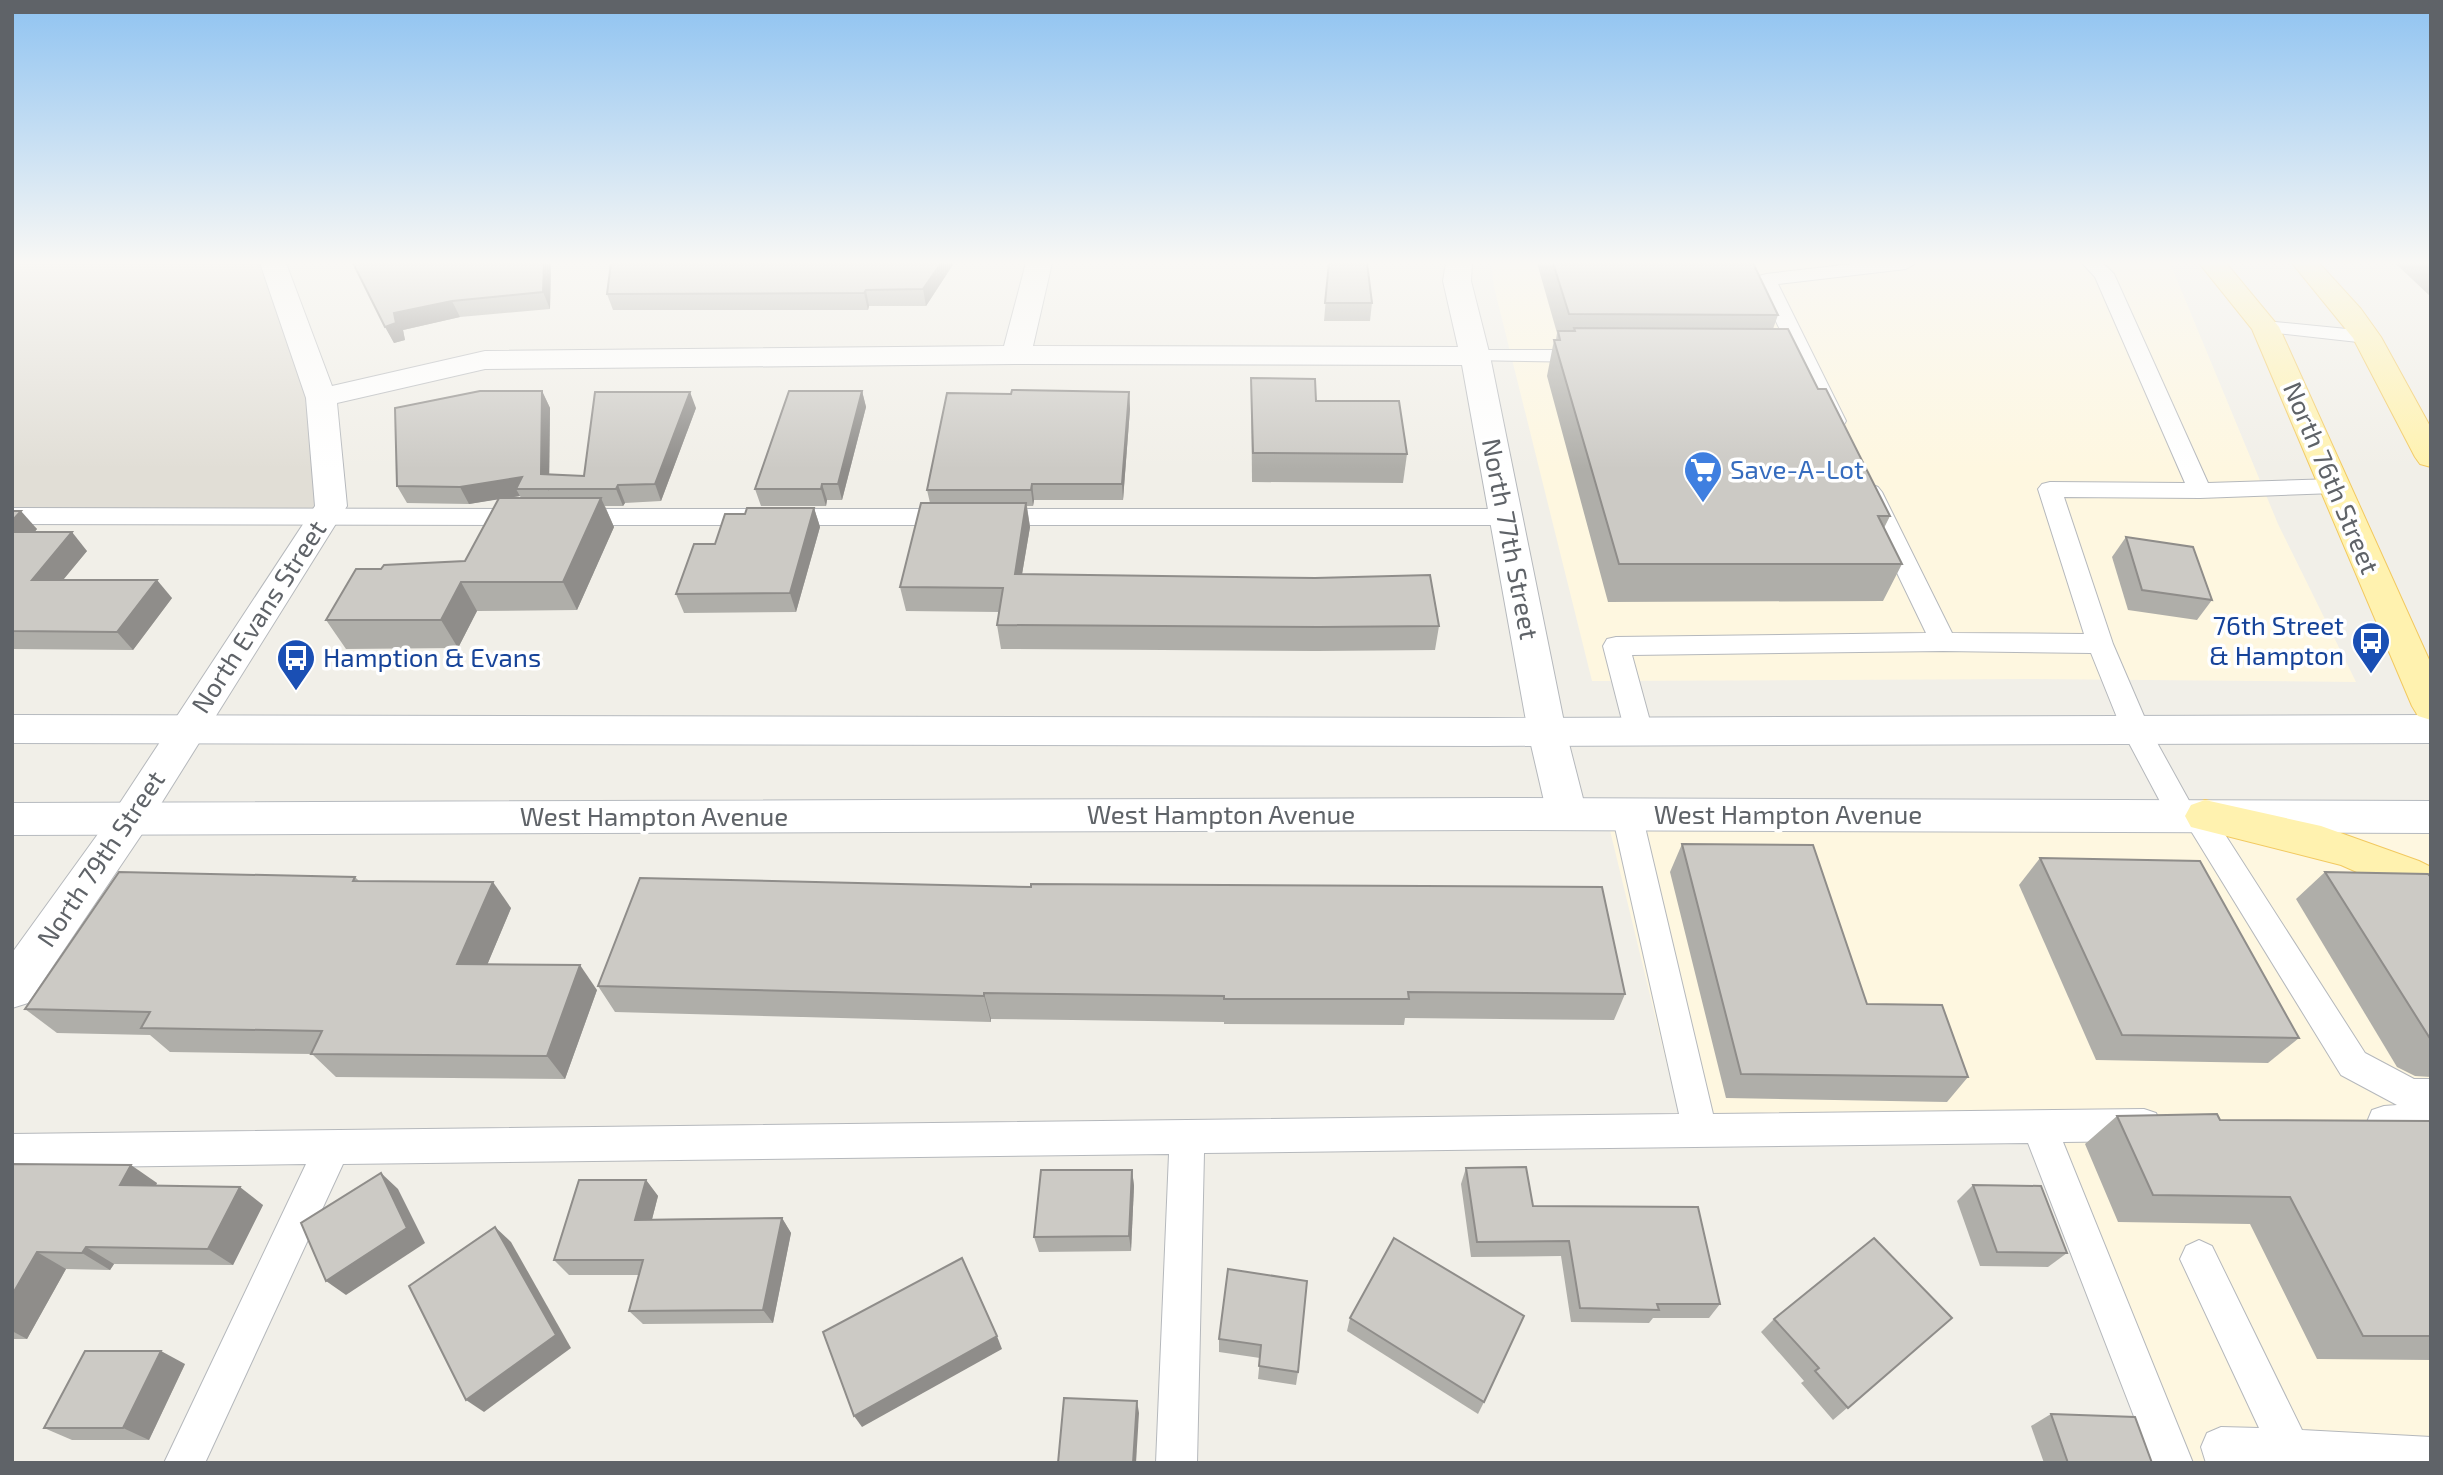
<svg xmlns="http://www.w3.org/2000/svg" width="2443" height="1475" viewBox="0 0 2443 1475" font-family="'Exo 2',sans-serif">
<rect width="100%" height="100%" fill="#f1efe8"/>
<g fill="#fef7e0">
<polygon points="1491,263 2170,263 2278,524 2356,682 2031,679 1592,681 1494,287"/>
<polygon points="1606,814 2431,817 2431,1463 2173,1463 2039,1126 1683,1131"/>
</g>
<polygon fill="#e1ded6" points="12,263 273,263 321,398 324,517 12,516"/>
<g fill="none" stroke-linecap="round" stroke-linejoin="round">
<defs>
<g id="lane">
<polygon points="1861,263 1916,263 1906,269 1778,284 1846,421 1843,426 1827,426 1824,421 1756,280 1759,276 1766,274"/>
<polygon points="2082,263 2103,263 2114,274 2208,483 2335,479 2343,481 2347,486 2343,491 2335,493 2200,498 2064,497 2113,644 2150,730 2192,806 2198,804 2208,808 2365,1053 2414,1079 2431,1079 2431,1137 2384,1138 2372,1134 2367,1122 2372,1110 2384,1106 2397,1105 2341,1075 2188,826 2182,828 2172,824 2122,730 2091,653 1943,651 1632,655 1653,732 1649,739 1639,742 1629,739 1625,732 1603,646 1607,639 1616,637 1926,633 1858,492 1862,487 1870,484 1878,487 1882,492 1952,633 2084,634 2038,489 2042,484 2050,482 2185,483 2095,277"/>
<polygon points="2265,321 2367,331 2374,333 2377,337 2374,341 2367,343 2258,331 2255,327 2258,323"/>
<polygon points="1475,350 1588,350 1595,352 1599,356 1595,360 1588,362 1468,360 1464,356 1468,352"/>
<polygon points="12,508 527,509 536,511 539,517 536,523 527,525 12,524"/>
<polygon points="572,509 1506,509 1515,511 1518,517 1515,523 1506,525 572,525 563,523 560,517 563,511"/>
<polygon points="1627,802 1637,806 1642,814 1713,1114 2144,1109 2156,1113 2161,1125 2156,1137 2144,1141 2063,1142 2193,1463 2152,1463 2028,1143 1204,1153 1197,1463 1156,1463 1169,1154 343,1164 205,1463 164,1463 306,1164 12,1168 12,1134 1679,1114 1612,814 1617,806"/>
<polygon points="2199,1240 2212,1246 2302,1430 2431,1437 2431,1463 2206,1463 2201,1447 2207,1433 2221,1427 2259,1428 2180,1259 2186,1246"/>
</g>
<polygon id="street" points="260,263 286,263 332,386 485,351 1004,346 1026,263 1052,263 1033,346 1458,347 1443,281 1446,263 1472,263 1471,281 1490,356 1566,732 1587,814 1581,825 1567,830 1553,825 1547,814 1528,732 1462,365 1016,364 485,369 337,403 347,506 144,831 28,1003 12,1008 12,953 116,809 315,506 306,398"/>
<g id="secondary">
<polygon points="12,715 1485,718 2431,715 2431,743 1485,746 12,743"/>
<polygon points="1499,798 2431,801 2431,833 1499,830 12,835 12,803"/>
</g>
<g id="primary">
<polygon points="2199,263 2226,263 2279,327 2431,664 2431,720 2418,716 2412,706 2252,329"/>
<polygon points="2292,263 2319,263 2361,309 2381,337 2431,428 2431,467 2420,464 2415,457 2353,338"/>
<polygon points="2205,800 2321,826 2419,861 2431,867 2431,905 2341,865 2191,827 2185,816 2191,805"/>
</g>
</defs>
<use href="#lane" stroke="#b5b8bc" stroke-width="2"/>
<use href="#street" stroke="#b5b8bc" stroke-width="2"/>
<use href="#secondary" stroke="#b6babf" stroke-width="2"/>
<use href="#primary" stroke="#f2c960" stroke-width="2"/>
<use href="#lane" fill="#fff" fill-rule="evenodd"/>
<use href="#street" fill="#fff" fill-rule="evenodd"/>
<use href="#secondary" fill="#fff" fill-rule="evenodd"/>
<use href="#primary" fill="#fff2af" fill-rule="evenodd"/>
</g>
<g fill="#afaea9" fill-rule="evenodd">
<polygon points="353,263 551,263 550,309 460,317 403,330 405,340 394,343"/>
<polygon points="611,263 954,263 926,306 869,306 868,310 613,310 607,294"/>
<polygon points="1329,263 1372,303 1370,321 1324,321"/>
<polygon points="1537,263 1753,263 1778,315 1773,329 1818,389 1890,516 1884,528 1902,564 1883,601 1608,602 1547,376 1554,340 1556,340 1557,333"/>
<polygon points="2395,263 2431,263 2431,297"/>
<polygon points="1251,378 1316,401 1407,454 1403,483 1252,482"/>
<path d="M542,391l8,17 -1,66 35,2 112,-68 -35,93 -36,2 -2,3h-18l9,21 -37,83 -100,1 -19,37 -112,1 -20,-29 55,-51 84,-8 33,-62 -29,5 -62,-1 -10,-17zM520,496l1,2h-15z"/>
<polygon points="862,391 866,407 842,500 827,500 826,506 761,506 755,489"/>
<polygon points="1129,392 1130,409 1123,500 1034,500 1033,506 1027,506 1030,527 1022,574 1439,626 1435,650 1317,651 1001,649 997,625 999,612 906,611 900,587 930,503 927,490 1011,394"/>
<polygon points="814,508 820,527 796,612 684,613 676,594 715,544 745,514"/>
<polygon points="12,511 37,529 34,532 87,551 63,580 172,598 133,650 12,649"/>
<polygon points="2126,537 2212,600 2197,620 2128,610 2112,557"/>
<polygon points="1682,844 1867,1004 1968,1077 1947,1102 1726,1098 1670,872"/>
<polygon points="2040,858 2299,1038 2268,1063 2096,1060 2019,885"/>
<polygon points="2325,872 2431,877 2431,1077 2415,1076 2397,1067 2296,899"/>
<polygon points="355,877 359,881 511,908 487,965 597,990 565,1079 336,1077 312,1054 170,1052 150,1035 57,1033 25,1009"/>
<polygon points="598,986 1625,994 1614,1020 1405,1018 1404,1025 1224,1024 1224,1022 991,1019 991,1022 615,1012"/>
<polygon points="2117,1116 2220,1120 2431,1121 2431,1360 2317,1359 2250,1224 2118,1222 2085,1144"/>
<polygon points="12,1164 157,1183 156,1186 263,1205 233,1265 114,1264 110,1270 66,1269 27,1339 12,1339"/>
<polygon points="1466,1168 1533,1206 1720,1304 1709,1318 1653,1318 1649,1323 1571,1322 1561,1256 1471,1257 1461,1184"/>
<polygon points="1132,1170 1134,1186 1131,1251 1039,1252 1034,1237"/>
<polygon points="646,1180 658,1196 652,1219 782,1218 791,1233 773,1323 643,1324 629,1311 639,1275 569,1275 554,1260"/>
<polygon points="1973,1185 2067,1253 2048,1267 1980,1266 1957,1201"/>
<polygon points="1228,1269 1298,1372 1296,1385 1258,1379 1260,1358 1219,1352 1219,1339"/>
<polygon points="1350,1318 1484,1402 1478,1414 1347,1331"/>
<polygon points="1952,1318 1833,1420 1801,1383 1804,1381 1761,1332 1774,1319"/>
<polygon points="185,1364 149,1440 72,1440 44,1428"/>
<polygon points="2051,1414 2152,1463 2044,1463 2031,1426"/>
</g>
<g fill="#8f8d8a">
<polygon points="544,263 551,263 550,309 543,292"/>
<polygon points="941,263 954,263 926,306 923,289"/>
<polygon points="866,290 869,306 868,310 864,293"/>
<polygon points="452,301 460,317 403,330 405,340 394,343 385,327 394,313"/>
<polygon points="542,391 550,408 549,491 541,474"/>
<polygon points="862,391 866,407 842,500 838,484"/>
<polygon points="690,392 696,408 661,501 655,484"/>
<polygon points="1129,392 1130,409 1123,500 1122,484"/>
<polygon points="522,477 516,489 520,496 469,504 460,487"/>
<polygon points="822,484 827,500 826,506 821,489"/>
<polygon points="1032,484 1034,500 1033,506 1031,490"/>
<polygon points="618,485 625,503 623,506 616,489"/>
<polygon points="601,498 614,527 577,610 563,582"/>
<polygon points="1026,503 1030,527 1018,598 1015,574"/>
<polygon points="814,508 820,527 796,612 790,593"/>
<polygon points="21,511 37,529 19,551 12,543 12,521"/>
<polygon points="72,532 87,551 48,598 32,580"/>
<polygon points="157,580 172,598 133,650 117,632"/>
<polygon points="461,582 477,611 458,648 441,620"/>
<polygon points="493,882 511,908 477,989 457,964"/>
<polygon points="580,965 597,990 565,1079 547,1056"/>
<polygon points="984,993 991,1019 991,1022 984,996"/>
<polygon points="131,1165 157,1183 146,1203 120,1185"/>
<polygon points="1132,1170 1134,1186 1131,1251 1129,1236"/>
<polygon points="381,1173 398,1189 425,1243 346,1295 326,1281"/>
<polygon points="646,1180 658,1196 648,1235 635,1220"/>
<polygon points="240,1187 263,1205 233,1265 208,1249"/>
<polygon points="782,1218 791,1233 773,1323 763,1310"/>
<polygon points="495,1227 511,1242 571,1348 484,1412 466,1400"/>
<polygon points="86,1247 114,1264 110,1270 82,1253"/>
<polygon points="37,1252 66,1269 27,1339 12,1331 12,1295"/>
<polygon points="997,1336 1002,1349 862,1427 854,1416"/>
<polygon points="161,1351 185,1364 149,1440 123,1428"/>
<polygon points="1137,1401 1139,1413 1136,1463 1133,1463"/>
</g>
<g fill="#cccac5" stroke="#8f8d8a" stroke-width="2">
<polygon points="353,263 544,263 543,292 452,301 394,313 396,323 385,327"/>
<polygon points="611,263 941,263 923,289 866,290 864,293 607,294"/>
<polygon points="1329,263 1367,263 1372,303 1325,303"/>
<polygon points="1553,263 1753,263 1778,315 1569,314"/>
<polygon points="1574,328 1788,329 1818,389 1826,389 1890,516 1878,516 1902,564 1619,564 1554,340 1560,340 1558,331 1575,331"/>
<polygon points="1251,378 1315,379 1316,401 1399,401 1407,454 1253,453"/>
<polygon points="1012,390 1129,392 1122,484 1032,484 1031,490 927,490 947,393 1011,394"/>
<polygon points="480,391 542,391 541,474 584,476 595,392 690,392 655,484 618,485 616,489 516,489 522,477 460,487 397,486 395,408"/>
<polygon points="789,391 862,391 838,484 822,484 821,489 755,489"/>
<polygon points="499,498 601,498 563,582 461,582 441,620 326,620 356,569 381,569 384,565 465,561"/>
<polygon points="921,503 1026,503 1015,574 1315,578 1430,575 1439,626 1319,627 997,625 1003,588 900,587"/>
<polygon points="747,508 814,508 790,593 676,594 694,544 715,544 725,514 745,514"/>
<polygon points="12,511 21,511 12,521"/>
<polygon points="12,532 72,532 32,580 157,580 117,632 12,631"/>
<polygon points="2126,537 2193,547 2212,600 2142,590"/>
<polygon points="1682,844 1813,845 1867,1004 1942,1005 1968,1077 1741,1074"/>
<polygon points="2040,858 2200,861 2299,1038 2122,1035"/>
<polygon points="119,872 355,877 353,881 493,882 457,964 580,965 547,1056 311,1054 322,1031 141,1028 150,1012 25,1009"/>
<polygon points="2325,872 2428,874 2431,877 2431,1040"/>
<polygon points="640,878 1031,887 1031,884 1602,887 1625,994 1408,992 1409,999 1224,999 1224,996 984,993 984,996 598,986"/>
<polygon points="2217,1114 2220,1120 2431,1121 2431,1336 2363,1336 2290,1197 2153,1195 2117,1116"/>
<polygon points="12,1164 131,1165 120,1185 240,1187 208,1249 86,1247 82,1253 37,1252 12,1295"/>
<polygon points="1526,1167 1533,1206 1698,1207 1720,1304 1657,1304 1659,1310 1580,1308 1569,1241 1477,1242 1466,1168"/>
<polygon points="1041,1170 1132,1170 1129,1236 1034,1237"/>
<polygon points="381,1173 407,1228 326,1281 301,1223"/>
<polygon points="579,1180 646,1180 635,1220 782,1218 763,1310 629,1311 643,1260 554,1260"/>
<polygon points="1973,1185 2041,1186 2067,1253 1997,1252"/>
<polygon points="495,1227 556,1335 466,1400 409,1286"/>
<polygon points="1394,1238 1524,1316 1484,1402 1350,1318"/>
<polygon points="1874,1238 1952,1318 1848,1408 1815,1371 1819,1368 1774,1319"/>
<polygon points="962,1258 997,1336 854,1416 823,1332"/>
<polygon points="1228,1269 1307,1281 1298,1372 1259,1366 1261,1345 1219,1339"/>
<polygon points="85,1351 161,1351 123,1428 44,1428"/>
<polygon points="1064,1398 1137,1401 1133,1463 1058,1463"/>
<polygon points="2051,1414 2135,1417 2152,1463 2068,1463"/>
</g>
<linearGradient id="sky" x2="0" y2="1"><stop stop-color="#8fc3f1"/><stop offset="0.56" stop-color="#f9f8f5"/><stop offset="1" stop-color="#f9f8f5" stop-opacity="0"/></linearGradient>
<rect width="2443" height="469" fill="url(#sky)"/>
<defs>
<symbol id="supermarket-pin" viewBox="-11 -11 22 30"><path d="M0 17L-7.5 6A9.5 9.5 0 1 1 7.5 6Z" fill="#3f7fe0" stroke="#fff"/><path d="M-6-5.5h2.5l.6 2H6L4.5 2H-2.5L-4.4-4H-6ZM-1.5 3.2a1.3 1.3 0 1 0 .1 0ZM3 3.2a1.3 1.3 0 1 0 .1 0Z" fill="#fff"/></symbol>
<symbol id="bus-pin" viewBox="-11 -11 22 30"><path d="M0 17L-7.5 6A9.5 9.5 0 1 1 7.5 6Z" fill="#1a4fb4" stroke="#fff"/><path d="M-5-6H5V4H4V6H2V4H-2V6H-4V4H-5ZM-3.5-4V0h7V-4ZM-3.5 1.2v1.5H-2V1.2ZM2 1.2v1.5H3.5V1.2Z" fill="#fff"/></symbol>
</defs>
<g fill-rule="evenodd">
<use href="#supermarket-pin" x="1681" y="448" width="44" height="60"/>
<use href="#bus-pin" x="2349" y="619" width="44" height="60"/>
<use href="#bus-pin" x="274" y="636" width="44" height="60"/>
</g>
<g text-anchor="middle" stroke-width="7" stroke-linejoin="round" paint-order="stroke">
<g font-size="26" fill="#366cbe" stroke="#fff" text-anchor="start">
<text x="1730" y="479">Save-A-Lot</text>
</g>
<g font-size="26" fill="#5f6368" stroke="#fff">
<text transform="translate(2331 478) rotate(67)" y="9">North 76th Street</text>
<text transform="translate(1510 539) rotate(79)" y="9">North 77th Street</text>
<text transform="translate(259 617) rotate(-57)" y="9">North Evans Street</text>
<text x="1221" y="824">West Hampton Avenue</text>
<text x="1788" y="824">West Hampton Avenue</text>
<text x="654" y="826">West Hampton Avenue</text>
<text transform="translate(101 859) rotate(-56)" y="9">North 79th Street</text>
</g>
<g font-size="26" fill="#164399" stroke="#fff" text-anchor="end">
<text x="2344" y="635">76th Street<tspan x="2344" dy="30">&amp; Hampton</tspan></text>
<text x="323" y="667" text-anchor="start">Hamption &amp; Evans</text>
</g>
</g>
<rect width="2443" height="1475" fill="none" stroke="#5f6368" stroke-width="28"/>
</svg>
